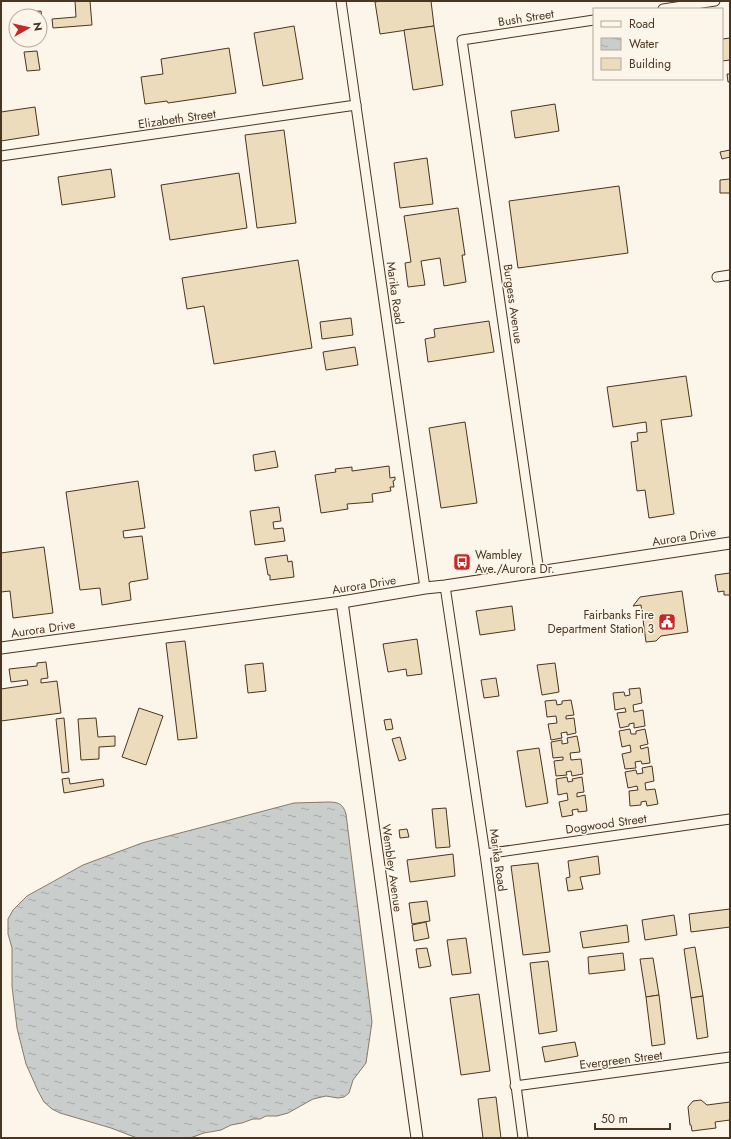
<svg xmlns="http://www.w3.org/2000/svg" width="731" height="1139" viewBox="0 0 731 1139" font-family="Jost,sans-serif">
<defs>
<pattern id="water-ripples" width="26" height="14" patternUnits="userSpaceOnUse"><rect width="26" height="14" fill="#c9cecd"/><path d="M2 4q2-2 4 0t4 0M15 11q2-2 4 0t4 0" fill="none" stroke="#a5a8a6"/></pattern>
</defs>
<rect width="100%" height="100%" fill="#fbf6e9"/>
<path fill="url(#water-ripples)" stroke="#887966" d="M328,802c9,0 15,1 18,12l26,208 -6,41 -13,17 -4,13 -5,4 -6,1 -12,-2 -13,3 -25,14 -11,3h-11l-6,3h-7l-11,4 -11,2 -10,5 -17,3 -14,5h-53l-26,-10 -51,-15 -8,-4 -8,-7 -6,-11 -12,-27 -9,-36 -5,-42v-38l-4,-14v-15l5,-9 14,-14 56,-31 59,-22 152,-40z"/>
<g fill="#ecdcbc" stroke="#4a3520">
<polygon points="75,1 90,1 92,25 53,28 52,19 76,17"/>
<polygon points="381,1 431,1 434,26 380,34 375,2"/>
<polygon points="41,11 44,32 40,32 40,16 25,16 25,12"/>
<polygon points="294,26 303,79 263,86 254,33"/>
<polygon points="434,26 443,85 413,90 404,30"/>
<polygon points="730,38 730,60 722,61 722,39"/>
<polygon points="229,48 236,93 168,103 167,101 145,104 141,77 163,74 161,59"/>
<polygon points="37,51 40,70 27,71 24,52"/>
<polygon points="727,74 730,74 730,82 728,82"/>
<polygon points="555,104 559,131 515,138 511,111"/>
<polygon points="35,107 39,135 1,141 1,112"/>
<polygon points="284,130 296,223 257,228 245,135"/>
<polygon points="730,150 730,157 722,159 720,152"/>
<polygon points="427,158 433,204 400,208 394,163"/>
<polygon points="111,169 115,197 62,205 58,177"/>
<polygon points="239,173 247,228 170,240 161,185"/>
<polygon points="730,179 730,193 720,193 720,180"/>
<polygon points="619,186 628,253 518,268 509,201"/>
<polygon points="458,208 465,255 462,255 466,282 444,286 440,258 421,261 425,285 408,287 405,263 411,262 404,216"/>
<polygon points="298,260 312,348 214,364 204,306 187,309 182,278"/>
<polygon points="351,318 353,335 322,339 320,322"/>
<polygon points="489,321 494,352 428,362 425,339 435,337 434,329"/>
<polygon points="355,347 358,365 326,370 323,352"/>
<polygon points="686,376 692,416 661,420 674,514 649,518 645,490 637,491 631,442 638,441 637,433 647,432 646,422 613,427 607,387"/>
<polygon points="465,422 477,503 441,508 429,428"/>
<polygon points="275,451 278,467 255,471 253,455"/>
<polygon points="389,466 390,478 395,477 395,480 393,481 394,487 390,487 391,491 372,494 373,502 347,504 348,509 321,513 315,475 336,472 335,469 352,467 352,471"/>
<polygon points="138,481 145,528 123,531 124,538 142,536 148,579 130,582 130,583 129,583 131,600 102,605 100,588 80,590 66,492"/>
<polygon points="279,507 281,521 273,522 274,529 283,528 285,541 255,545 250,511"/>
<polygon points="44,547 53,613 13,618 10,591 1,592 1,553"/>
<polygon points="287,555 288,562 292,561 294,577 270,580 270,575 268,575 265,558"/>
<polygon points="730,573 730,595 724,595 724,591 718,592 715,575"/>
<polygon points="682,591 688,632 661,636 656,641 646,642 641,605 633,606 640,597"/>
<polygon points="512,606 515,630 480,635 476,611"/>
<polygon points="417,639 422,674 407,676 406,669 388,672 383,644"/>
<polygon points="185,641 197,738 178,740 166,643"/>
<polygon points="46,662 48,678 41,679 41,683 57,681 61,713 1,721 1,689 28,685 27,680 11,682 9,669 37,666 37,663"/>
<polygon points="263,663 266,691 248,693 245,665"/>
<polygon points="555,663 559,692 542,695 537,665"/>
<polygon points="496,678 499,696 484,698 481,680"/>
<polygon points="640,688 642,703 633,705 634,712 643,710 645,726 634,728 634,723 629,724 629,726 620,728 617,713 626,712 625,708 615,710 613,693 624,692 625,696 630,695 629,689"/>
<polygon points="556,700 557,705 562,704 562,701 571,700 574,715 566,716 566,719 574,718 576,733 567,735 567,732 561,733 562,738 551,740 548,724 557,723 556,716 547,717 545,701"/>
<polygon points="139,708 163,716 146,765 122,757"/>
<polygon points="64,718 69,772 62,773 56,719"/>
<polygon points="96,718 98,737 115,736 115,746 99,747 99,759 81,760 78,719"/>
<polygon points="391,719 393,729 386,730 384,720"/>
<polygon points="630,729 631,734 636,734 636,731 645,729 648,744 640,746 641,749 648,747 650,763 642,764 641,761 635,762 636,768 625,769 622,754 631,752 630,745 622,747 619,731"/>
<polygon points="577,736 580,752 570,753 571,760 581,759 583,774 572,776 571,771 566,772 567,775 556,776 554,761 563,760 563,757 553,758 551,742 562,740 562,744 568,743 567,738"/>
<polygon points="400,737 406,759 399,761 392,739"/>
<polygon points="539,748 548,803 526,807 517,751"/>
<polygon points="652,766 654,781 645,783 646,790 655,789 658,804 647,806 646,801 641,802 641,805 630,806 629,791 638,790 637,786 628,788 625,772 636,770 637,774 643,773 642,768"/>
<polygon points="567,777 568,782 573,781 572,779 582,777 584,792 577,793 577,797 585,795 587,811 578,812 578,809 572,810 573,815 562,817 559,802 568,800 567,793 558,795 556,779"/>
<polygon points="69,778 70,784 103,779 104,786 64,793 62,779"/>
<polygon points="446,808 450,847 436,848 432,809"/>
<polygon points="407,829 409,837 400,838 399,830"/>
<polygon points="453,854 455,876 410,882 407,860"/>
<polygon points="598,856 600,874 580,877 583,889 568,891 566,878 570,877 568,861"/>
<polygon points="538,863 550,952 523,955 511,866"/>
<polygon points="427,901 430,921 412,924 409,903"/>
<polygon points="730,909 730,927 691,932 689,914"/>
<polygon points="674,915 677,935 645,940 642,920"/>
<polygon points="426,922 429,938 414,941 412,925"/>
<polygon points="627,925 629,942 583,948 580,932"/>
<polygon points="466,938 471,973 452,975 447,940"/>
<polygon points="695,947 703,996 691,998 684,949"/>
<polygon points="427,948 431,966 419,968 416,949"/>
<polygon points="623,953 625,970 589,974 588,957"/>
<polygon points="653,958 659,995 646,997 640,959"/>
<polygon points="548,961 557,1031 539,1034 530,963"/>
<polygon points="479,994 490,1071 461,1075 450,998"/>
<polygon points="659,995 665,1044 652,1046 646,997"/>
<polygon points="703,996 708,1037 697,1039 691,998"/>
<polygon points="575,1042 578,1056 545,1062 542,1047"/>
<polygon points="496,1097 501,1138 483,1138 478,1099"/>
<polygon points="701,1100 707,1105 730,1102 730,1120 715,1122 716,1128 692,1131 691,1125 690,1125 688,1107 693,1101"/>
</g>
<g fill="none" stroke-linecap="round" stroke-linejoin="round">
<defs>
<g id="minor">
<polyline points="341,1 425,588"/>
<polyline points="663,9 715,1"/>
<polyline points="1,156 356,105"/>
<polyline points="717,277 730,275"/>
<polyline points="539,572 462,40 594,20"/>
<polyline points="445,586 485,854 523,1138"/>
<polyline points="485,854 730,819"/>
<polyline points="515,1086 730,1057"/>
</g>
<g id="tertiary">
<polyline points="342,602 417,1138"/>
<polyline points="1,648 342,602 425,588 445,586 730,543"/>
</g>
</defs>
<use href="#minor" stroke="#4a3520" stroke-width="11"/>
<use href="#tertiary" stroke="#4a3520" stroke-width="13"/>
<use href="#minor" stroke="#fbf6e9" stroke-width="9"/>
<use href="#tertiary" stroke="#fbf6e9" stroke-width="11"/>
</g>
<defs>
<symbol id="bus-square" viewBox="-11 -11 22 22"><rect x="-9" y="-9" width="18" height="18" rx="4" fill="#c62828" stroke="#fbf6e9"/><path d="M-5-6H5V4H4V6H2V4H-2V6H-4V4H-5ZM-3.5-4V0h7V-4ZM-3.5 1.2v1.5H-2V1.2ZM2 1.2v1.5H3.5V1.2Z" fill="#fff"/></symbol>
<symbol id="civic-square" viewBox="-11 -11 22 22"><rect x="-9" y="-9" width="18" height="18" rx="4" fill="#c62828" stroke="#fbf6e9"/><path d="M-.6-6.5H3V-4.5H.6V-3L4-1V1h2V6H-6V1h2V-1L-.6-3ZM-1.2 2.5V6h2.4V2.5Z" fill="#fff"/></symbol>
</defs>
<g fill-rule="evenodd">
<use href="#bus-square" x="452" y="552" width="20" height="20"/>
<use href="#civic-square" x="657" y="612" width="20" height="20"/>
</g>
<g text-anchor="middle" stroke-width="3" stroke-linejoin="round" paint-order="stroke">
<g font-size="12" fill="#4a3520" stroke="#fbf6e9">
<text transform="translate(526 18) rotate(-9)" y="4">Bush Street</text>
<text transform="translate(177 119) rotate(-8)" y="4">Elizabeth Street</text>
<text transform="translate(395 293) rotate(82)" y="4">Marika Road</text>
<text transform="translate(513 304) rotate(82)" y="4">Burgess Avenue</text>
<text transform="translate(684 537) rotate(-9)" y="4">Aurora Drive</text>
<text transform="translate(364 585) rotate(-9)" y="4">Aurora Drive</text>
<text transform="translate(43 629) rotate(-8)" y="4">Aurora Drive</text>
<text transform="translate(606 824) rotate(-8)" y="4">Dogwood Street</text>
<text transform="translate(498 860) rotate(82)" y="4">Marika Road</text>
<text transform="translate(392 868) rotate(82)" y="4">Wembley Avenue</text>
<text transform="translate(621 1060) rotate(-7)" y="4">Evergreen Street</text>
</g>
<g font-size="12" fill="#4a3520" stroke="#fbf6e9" text-anchor="start">
<text x="475" y="559">Wambley<tspan x="475" dy="14">Ave./Aurora Dr.</tspan></text>
<text x="654" y="619" text-anchor="end">Fairbanks Fire<tspan x="654" dy="14">Department Station 3</tspan></text>
</g>
</g>
<rect width="731" height="1139" fill="none" stroke="#4a3520" stroke-width="4"/>
<rect x="593" y="8" width="130" height="72" fill="#fbf6e9" stroke="#b4a999"/>
<rect x="601" y="21" width="20" height="6" fill="#fbf6e9" stroke="#b4a999"/>
<text x="629" y="28" font-size="12" fill="#4a3520">Road</text>
<rect x="601" y="38" width="20" height="12" fill="url(#water-ripples)" stroke="#b4a999"/>
<text x="629" y="48" font-size="12" fill="#4a3520">Water</text>
<rect x="601" y="58" width="20" height="12" fill="#ecdcbc" stroke="#b4a999"/>
<text x="629" y="68" font-size="12" fill="#4a3520">Building</text>
<g transform="translate(28 28) rotate(82)"><circle r="19" fill="#fbf6e9" stroke="#b4a999"/>
<path d="M0-3L7 15L0 10L-7 15Z" fill="#c62828"/>
<text y="-6" font-size="11" font-weight="bold" text-anchor="middle" fill="#4a3520">N</text>
</g>
<path d="M595 1123v6h75v-6" fill="none" stroke="#4a3520" stroke-width="2"/>
<text x="601" y="1123" font-size="12" fill="#4a3520" stroke="#fbf6e9" stroke-width="3" paint-order="stroke">50 m</text>
</svg>
